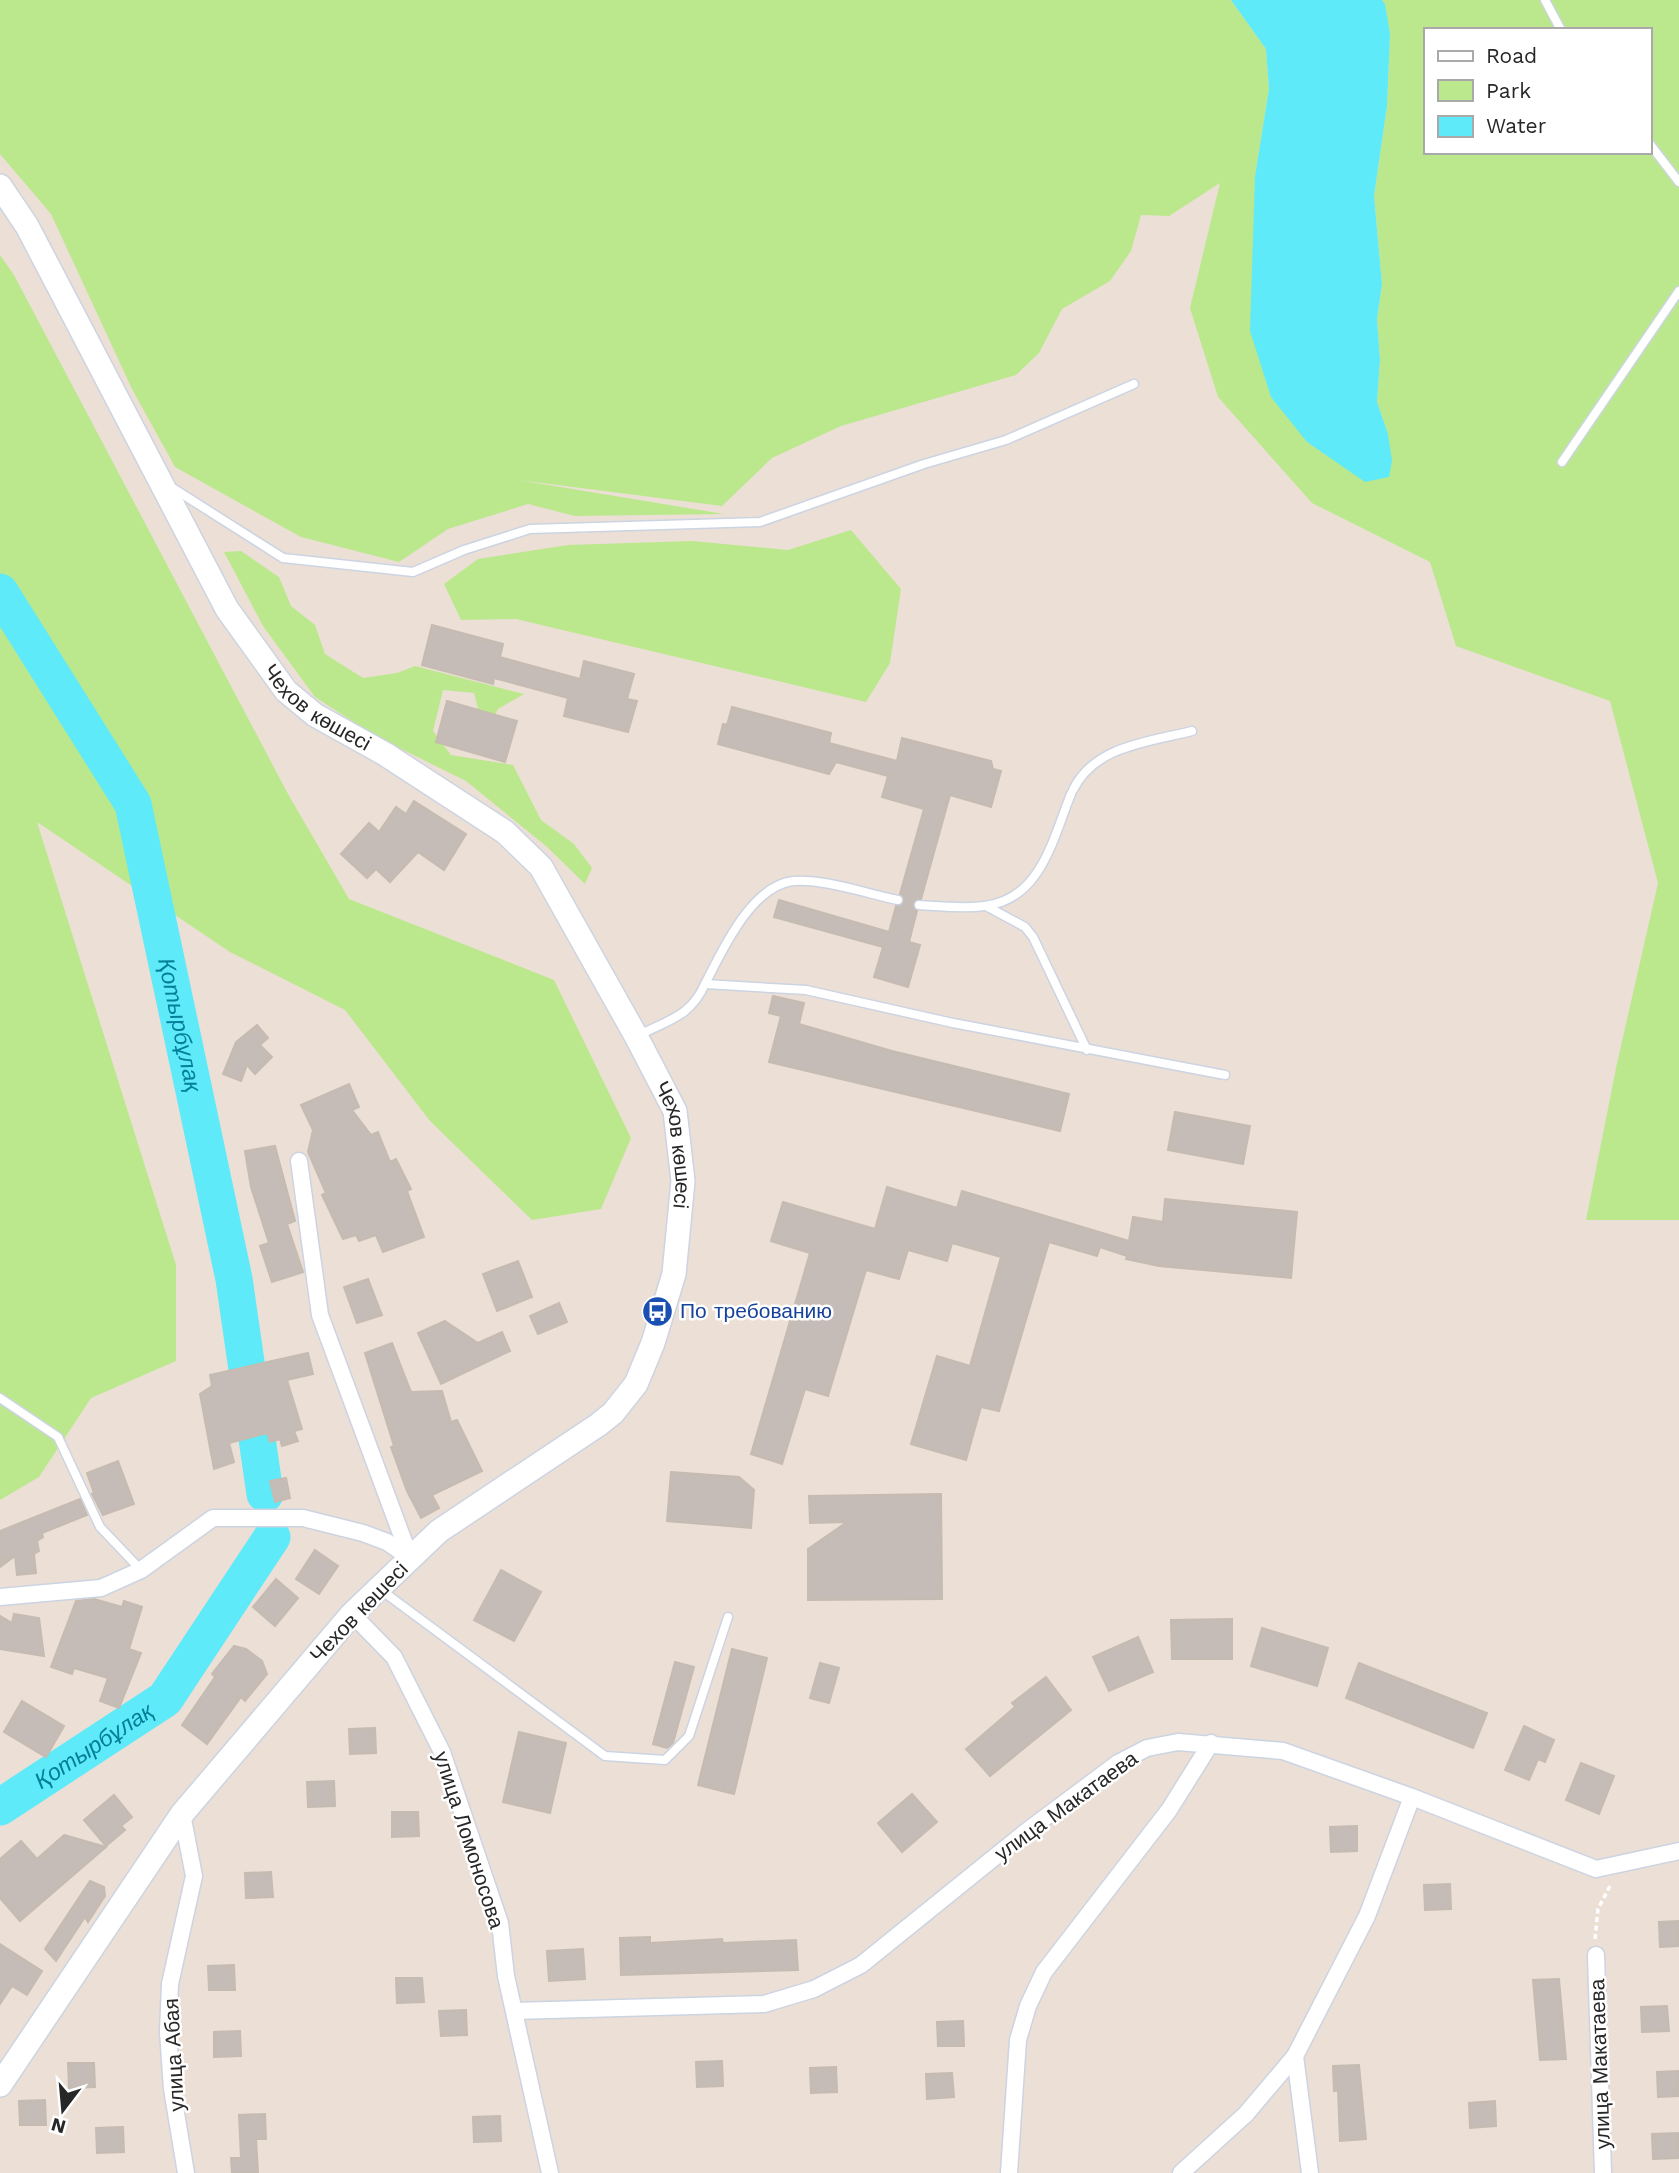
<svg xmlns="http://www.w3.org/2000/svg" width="1679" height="2173" viewBox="0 0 1679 2173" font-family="'Work Sans',sans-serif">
<rect width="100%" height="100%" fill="#ebdfd6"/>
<g fill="#bce88d" fill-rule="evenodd">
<path d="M0,0h1231l35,49 3,40 -14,87 52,266 58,39 23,-47 -11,-32 3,-42 -3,-41 5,-35 -8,-88 13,-90 3,-72 -8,-34h297v1220h-93l30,-152 42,-185 -48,-182 -154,-55 -26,-84 -118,-59 -94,-106 -28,-89 30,-125 -51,33 -28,-1 -10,36 -21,30 -48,28 -23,44 -23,22 -175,51 -69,32 -50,48 -204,-26 206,34 -149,2 -47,-12 -80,25 -49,33 -98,-25 -126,-70 -43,-78 -81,-175 -51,-60zM1425,30h224v122h-224z"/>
<polygon points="0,255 14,275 288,794 349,899 554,980 631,1138 601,1209 532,1220 430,1121 345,1010 230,952 37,822 176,1265 176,1361 91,1398 39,1477 0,1500"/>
<polygon points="851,530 901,589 890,663 866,702 516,619 461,620 444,584 478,559 568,545 692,541 788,550"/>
<polygon points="241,551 279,577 291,606 315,625 325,654 363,678 397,673 415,666 524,694 498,709 489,727 482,724 474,693 443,690 433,731 451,755 513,765 541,820 574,844 592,868 585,884 546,846 466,781 377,737 315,697 263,626 224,552"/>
</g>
<polygon fill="#5eeaf8" points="1231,0 1382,0 1385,4 1390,34 1387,106 1374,196 1382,284 1377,319 1380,360 1377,402 1388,434 1392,461 1389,477 1365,482 1307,442 1271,397 1250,331 1255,176 1269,89 1266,49"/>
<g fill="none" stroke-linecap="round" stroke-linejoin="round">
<g stroke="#5eeaf8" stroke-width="37">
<path id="s1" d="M0,592l133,212 101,475 31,215"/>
<path id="s2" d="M0,1807l165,-108 107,-162"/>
</g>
</g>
<g fill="#c6bcb7" stroke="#c6bbb1" stroke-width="2">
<polygon points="432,625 503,644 500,657 580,679 584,661 634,674 627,699 637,701 628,732 564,716 568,698 494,678 493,684 422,665"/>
<polygon points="447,701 517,721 505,762 436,742"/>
<polygon points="732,707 831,733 829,743 897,761 902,738 991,761 993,769 1001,771 991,807 950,795 921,899 913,904 917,911 909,942 920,945 908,987 874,977 883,947 774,917 779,900 889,932 896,906 904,902 900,894 924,809 882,797 888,776 836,762 829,774 718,744 723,724 727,725"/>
<polygon points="414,801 466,834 444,870 418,852 390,882 376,869 367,878 341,854 369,823 379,832 396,807 406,814"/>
<polygon points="773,996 804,1003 799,1024 892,1051 1069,1094 1060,1131 769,1062 781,1016 769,1013"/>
<polygon points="257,1025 268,1038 260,1045 272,1057 255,1074 247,1065 241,1081 223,1074 236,1042"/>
<polygon points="349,1084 359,1107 352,1110 371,1135 378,1132 390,1162 396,1159 411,1189 407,1191 424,1237 383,1252 376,1235 359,1241 356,1235 343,1239 322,1195 326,1193 308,1152 313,1130 301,1105"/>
<polygon points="1175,1112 1250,1126 1243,1164 1168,1150"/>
<polygon points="275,1146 295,1221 287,1224 303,1272 272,1282 260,1246 269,1243 251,1187 245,1151"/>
<polygon points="887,1187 957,1208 962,1191 1129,1241 1133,1217 1163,1222 1165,1199 1297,1212 1291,1278 1159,1266 1126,1259 1127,1256 1100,1247 1097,1256 1049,1242 999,1411 981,1407 966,1460 911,1444 937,1356 970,1366 1001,1257 952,1243 947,1261 908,1250 899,1279 866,1270 828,1396 805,1389 782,1464 751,1454 810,1253 771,1241 783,1202 875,1229"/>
<polygon points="518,1261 532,1297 497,1311 483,1274"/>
<polygon points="368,1279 382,1315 357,1323 344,1287"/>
<polygon points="559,1303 567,1322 538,1334 530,1316"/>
<polygon points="445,1321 478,1343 502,1332 510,1351 441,1384 418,1333"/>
<polygon points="392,1343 411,1392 442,1391 451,1422 457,1420 482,1471 432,1495 439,1508 421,1518 407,1491 391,1447 394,1446 365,1353"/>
<polygon points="308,1353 313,1374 287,1380 302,1429 294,1431 298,1441 282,1446 280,1439 270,1442 267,1433 229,1443 234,1462 214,1469 200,1394 212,1386 210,1375"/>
<polygon points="118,1461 134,1504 103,1515 92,1494 94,1493 87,1473"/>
<polygon points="671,1472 739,1477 754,1490 751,1528 667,1521"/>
<polygon points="286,1478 290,1498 275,1502 270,1481"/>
<polygon points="941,1494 942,1599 808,1600 808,1549 847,1522 810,1523 809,1496"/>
<polygon points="80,1499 87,1515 42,1533 43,1537 37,1541 39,1551 34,1554 36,1573 17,1575 15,1556 0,1567 0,1531"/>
<polygon points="315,1550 338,1566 319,1594 296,1579"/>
<polygon points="501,1570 541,1592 514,1641 474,1620"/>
<polygon points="276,1579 298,1598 275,1626 253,1607"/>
<polygon points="94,1599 122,1607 124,1601 142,1607 129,1649 141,1653 119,1708 100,1701 108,1678 74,1668 72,1674 51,1667 76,1601"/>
<polygon points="14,1614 39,1618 44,1656 0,1649 0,1616 12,1623"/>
<polygon points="1232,1619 1232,1659 1172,1659 1171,1620"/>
<polygon points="1262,1628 1328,1648 1317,1686 1251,1666"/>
<polygon points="1138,1637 1153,1672 1109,1691 1093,1657"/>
<polygon points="234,1646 246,1649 262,1661 267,1674 245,1701 241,1697 207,1744 182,1725 215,1677 212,1674"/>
<polygon points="732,1649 767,1658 734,1794 698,1785"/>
<polygon points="675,1662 694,1667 673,1743 667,1748 653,1744"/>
<polygon points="820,1663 839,1668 829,1703 810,1698"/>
<polygon points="1359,1663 1487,1713 1473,1748 1346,1698"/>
<polygon points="1046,1677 1071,1710 990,1776 966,1749 1015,1707 1012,1703"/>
<polygon points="22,1701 64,1726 46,1757 4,1732"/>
<polygon points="1524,1726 1554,1740 1545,1762 1538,1759 1529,1780 1505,1770"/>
<polygon points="375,1728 376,1753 350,1754 349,1729"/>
<polygon points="519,1732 566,1743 550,1813 503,1802"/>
<polygon points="1581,1763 1614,1776 1599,1814 1566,1800"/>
<polygon points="334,1781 335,1806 308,1807 307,1782"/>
<polygon points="912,1794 937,1822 902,1852 878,1823"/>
<polygon points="114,1795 132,1817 121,1826 125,1830 106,1846 84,1820"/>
<polygon points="392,1812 418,1812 419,1836 392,1837"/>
<polygon points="1357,1826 1357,1851 1331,1852 1330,1827"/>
<polygon points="64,1835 106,1847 20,1921 0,1898 0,1859 21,1841 37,1859"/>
<polygon points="271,1872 273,1897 246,1898 245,1873"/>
<polygon points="90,1881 104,1887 105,1896 88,1922 85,1917 56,1961 45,1949"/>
<polygon points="1450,1884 1451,1909 1425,1910 1424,1885"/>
<polygon points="1679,1921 1679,1946 1660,1947 1659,1922"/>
<polygon points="650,1937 650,1943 722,1939 723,1943 796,1940 798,1970 621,1975 620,1938"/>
<polygon points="0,1944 42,1971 27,1995 12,1986 0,2004"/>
<polygon points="583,1949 585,1979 549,1981 547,1951"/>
<polygon points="234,1965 235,1990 209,1990 208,1966"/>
<polygon points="396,1978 422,1978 424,2002 397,2003"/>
<polygon points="1559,1979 1566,2059 1540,2060 1533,1980"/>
<polygon points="1667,2006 1669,2031 1642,2032 1641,2007"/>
<polygon points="466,2010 467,2035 441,2036 439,2011"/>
<polygon points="963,2021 964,2046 938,2046 937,2022"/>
<polygon points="240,2031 241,2056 214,2057 214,2032"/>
<polygon points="722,2061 723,2086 697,2087 696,2062"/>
<polygon points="68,2063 94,2063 95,2087 69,2088"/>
<polygon points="1359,2065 1366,2139 1340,2141 1338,2090 1334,2091 1333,2066"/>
<polygon points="836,2067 837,2092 811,2093 810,2068"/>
<polygon points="1679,2071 1679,2096 1658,2097 1657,2072"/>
<polygon points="952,2073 954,2097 927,2099 926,2074"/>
<polygon points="45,2100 46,2125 20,2125 19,2101"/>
<polygon points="1495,2101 1496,2126 1470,2128 1469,2103"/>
<polygon points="265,2114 266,2139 256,2139 258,2173 232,2173 231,2158 241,2158 239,2115"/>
<polygon points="500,2116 501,2141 474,2142 473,2117"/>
<polygon points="123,2127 124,2152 97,2153 96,2128"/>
<polygon points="1679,2133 1679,2158 1653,2159 1652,2134"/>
</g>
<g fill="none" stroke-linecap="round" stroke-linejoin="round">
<defs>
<g id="lane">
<polyline points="1545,0 1561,30"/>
<polyline points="1649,143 1679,182"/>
<polyline points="1562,462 1679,291"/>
<polyline points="171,487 283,558 413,572 464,550 530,529 760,522 924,464 1006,440 1134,384"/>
<path d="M1073,790c21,-44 75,-48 119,-59"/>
<path d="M919,905c21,1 44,4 65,1 57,-6 69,-68 87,-112"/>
<polyline points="986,906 1025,927 1033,937 1087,1050"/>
<path d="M705,984c17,-33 46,-98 88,-103 29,-3 75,13 105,19"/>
<path d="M639,1035c30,-15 52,-19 66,-51l101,6 147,33 272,52"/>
<polyline points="0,1398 58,1437 100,1527 141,1570"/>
<polyline points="381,1590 605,1756 665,1760 689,1736 728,1617"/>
</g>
<g id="street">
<polyline points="299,1161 320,1315 410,1558"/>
<polyline points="0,1597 101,1588 141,1570 213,1518 303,1518 363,1533 387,1542 410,1558"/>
<polyline points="352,1614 394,1657 442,1752 500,1923 506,1976 550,2173"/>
<polyline points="182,1814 194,1876 170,1984 168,2032 172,2089 186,2173"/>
<polyline points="1596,1955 1603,2173"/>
<polyline points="514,2011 764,2004 814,1989 861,1965 1027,1831 1118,1763 1147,1748 1178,1742 1283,1751 1412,1797 1596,1869 1679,1851"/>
<polyline points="1295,2056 1310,2173"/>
<polyline points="1009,2173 1018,2040 1028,2006 1044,1972 1169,1810 1211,1743"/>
<polyline points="1181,2173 1246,2114 1295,2056 1367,1916 1412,1797"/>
</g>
<g id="secondary">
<path id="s3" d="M0,186l27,40 200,383 59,82 29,24 70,39 120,78 36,35 95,169 39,75 8,70 -9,93 -21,69 -17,41 -23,29 -15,12 -159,106 -87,83 -170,200 -182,271"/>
</g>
</defs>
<use href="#lane" stroke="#ccd4e2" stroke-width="11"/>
<use href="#street" stroke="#ccd4e2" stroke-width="19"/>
<use href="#secondary" stroke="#ccd4e2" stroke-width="26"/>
<polyline stroke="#fff" stroke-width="3.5" stroke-dasharray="5 3.5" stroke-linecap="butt" points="1595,1939 1598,1909 1611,1884"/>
<use href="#lane" stroke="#fff" stroke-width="8"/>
<use href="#street" stroke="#fff" stroke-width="16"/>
<use href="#secondary" stroke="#fff" stroke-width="23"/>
</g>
<defs>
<symbol id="bus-disc" viewBox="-11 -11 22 22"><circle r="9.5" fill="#1a4fb4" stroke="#fff"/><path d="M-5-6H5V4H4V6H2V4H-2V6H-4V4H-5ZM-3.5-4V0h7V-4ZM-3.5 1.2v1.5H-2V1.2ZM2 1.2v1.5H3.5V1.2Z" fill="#fff"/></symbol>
</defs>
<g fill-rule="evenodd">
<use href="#bus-disc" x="640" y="1294" width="35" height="35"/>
</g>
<g text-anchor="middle" stroke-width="5" stroke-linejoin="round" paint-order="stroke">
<g font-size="21" fill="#272727" stroke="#fff">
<text dy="7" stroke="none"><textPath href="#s3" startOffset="616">Чехов көшесі</textPath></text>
<text dy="7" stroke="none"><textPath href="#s3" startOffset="1204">Чехов көшесі</textPath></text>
<text transform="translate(359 1612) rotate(-46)" y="7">Чехов көшесі</text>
<text transform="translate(1066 1806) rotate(-36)" y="7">улица Макатаева</text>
<text transform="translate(469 1840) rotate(72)" y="7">улица Ломоносова</text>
<text transform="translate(174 2055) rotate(-93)" y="7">улица Абая</text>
<text transform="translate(1600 2064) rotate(-92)" y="7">улица Макатаева</text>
</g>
<g font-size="21" fill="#164399" stroke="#fff" text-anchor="start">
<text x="680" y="1318">По требованию</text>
</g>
<g font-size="23" font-style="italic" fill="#037f99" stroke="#fff">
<text dy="8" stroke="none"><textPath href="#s1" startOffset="476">Қотырбұлақ</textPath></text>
<text dy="8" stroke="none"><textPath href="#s2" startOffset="112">Қотырбұлақ</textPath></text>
</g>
</g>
<rect x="1424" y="28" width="228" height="126" fill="#ffffff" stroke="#a9a9a9" stroke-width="2"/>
<rect x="1438" y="51" width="35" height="10" fill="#ffffff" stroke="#a9a9a9" stroke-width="2"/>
<text x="1486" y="63" font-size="21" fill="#272727">Road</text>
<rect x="1438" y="80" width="35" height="21" fill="#bce88d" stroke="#a9a9a9" stroke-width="2"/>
<text x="1486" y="98" font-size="21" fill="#272727">Park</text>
<rect x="1438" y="116" width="35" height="21" fill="#5eeaf8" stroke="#a9a9a9" stroke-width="2"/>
<text x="1486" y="133" font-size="21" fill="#272727">Water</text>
<g transform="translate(63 2110) rotate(196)" stroke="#ffffff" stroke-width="5" paint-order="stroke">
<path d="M0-5L12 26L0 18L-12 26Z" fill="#272727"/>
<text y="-10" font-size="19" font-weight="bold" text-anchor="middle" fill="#272727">N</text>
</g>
</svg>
